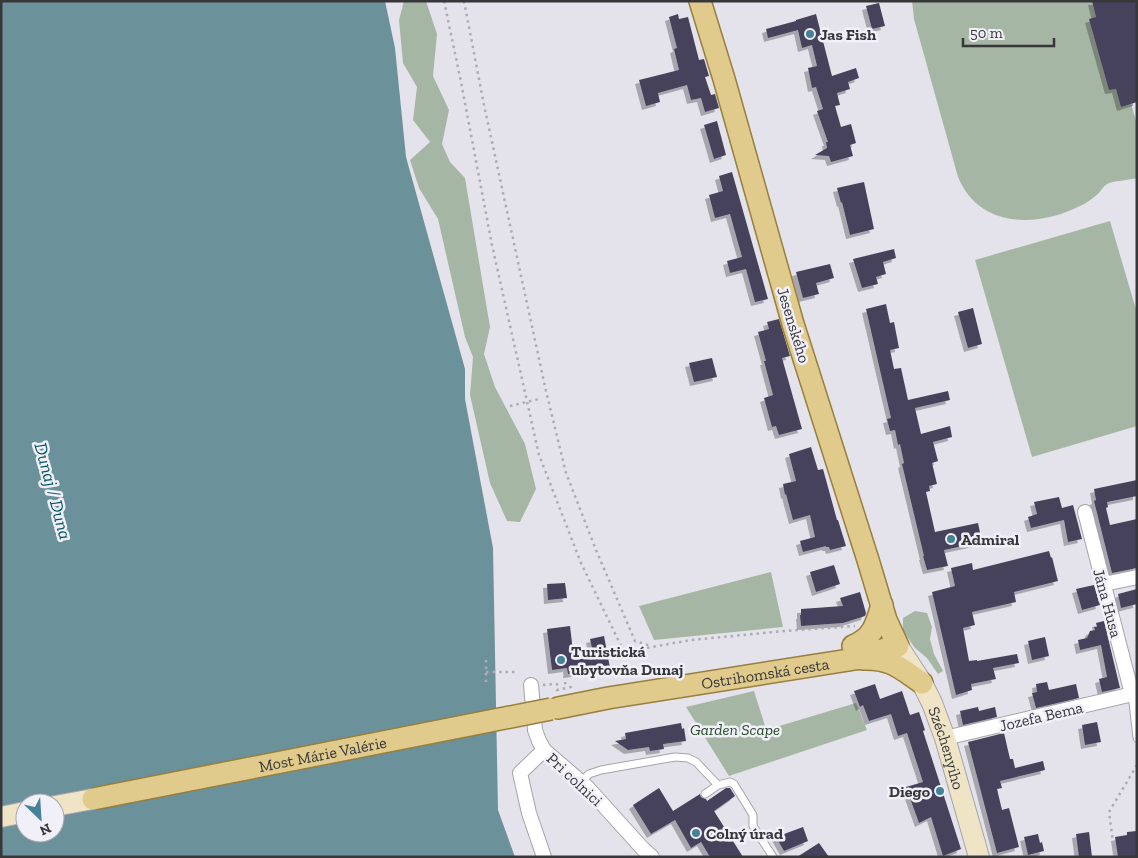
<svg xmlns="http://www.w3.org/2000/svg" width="1138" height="858" viewBox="0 0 1138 858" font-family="'Zilla Slab',serif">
<defs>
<filter id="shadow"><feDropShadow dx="-4" dy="4" stdDeviation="0" flood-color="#0004"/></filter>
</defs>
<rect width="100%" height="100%" fill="#e4e3eb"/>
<g fill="#a5b7a4">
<polygon points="404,1 426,1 437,34 433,76 449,110 442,144 450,162 465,178 490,327 484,354 495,387 525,444 536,489 520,522 507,521 490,483 470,395 473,357 465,337 438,219 419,188 410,160 430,142 413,120 417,87 403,63 399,20"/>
<path d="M912,1h191l34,124v53c-7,2 -25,3 -30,6 -3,2 -6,6 -8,9 -6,5 -12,10 -19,13 -43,22 -101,22 -122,-29l-44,-158z"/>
<polygon points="1110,221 1137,313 1137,426 1032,457 975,260"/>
<polygon points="771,572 783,627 654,640 639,606"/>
<polygon points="915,611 927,613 932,627 930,639 934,654 943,671 938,674 927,658 915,648 903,631 903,618"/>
<polygon points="754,691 765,726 776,727 856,703 867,730 729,776 686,707"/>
</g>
<path fill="#6b919a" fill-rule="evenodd" d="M1,1h384l10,47 11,109 59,212v30l28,149 5,262 17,47h-514zM25,803h30v30h-30z"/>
<g fill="#46425c" filter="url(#shadow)">
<polygon points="1092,1 1137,1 1137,102 1121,107 1116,89 1109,90 1089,19 1096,17"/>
<polygon points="879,3 885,26 872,29 866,6"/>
<polygon points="678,14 679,19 688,17 699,60 704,59 709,76 705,77 711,95 715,94 719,108 705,112 701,98 691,100 687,85 658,93 660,102 646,106 639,80 679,70 674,49 677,48 669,17"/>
<polygon points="816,14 832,76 856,68 859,78 848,82 850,89 837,93 840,105 835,106 841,127 851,124 856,143 850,145 853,156 831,162 829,156 815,155 827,148 826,142 828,142 817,111 823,109 816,87 812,88 808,68 817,66 812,45 802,48 798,30 768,38 766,29 796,21 796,20"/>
<polygon points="717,121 726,155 714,159 704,125"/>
<polygon points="732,172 768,299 755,302 746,269 730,273 727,261 742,257 730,214 715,218 709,195 723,191 719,176"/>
<polygon points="864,182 874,229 850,235 842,202 841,203 837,188"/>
<polygon points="894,249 896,258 883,262 886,274 876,277 878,284 862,288 853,259"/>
<polygon points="830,264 834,278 816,283 819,294 803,298 796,272"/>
<polygon points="886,304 890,323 894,322 899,348 890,350 894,369 901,368 908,400 948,391 950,400 915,408 921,434 950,426 952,437 933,442 938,461 932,463 937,484 929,486 930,491 926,492 935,532 978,523 982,542 944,550 948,566 927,570 923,556 924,556 902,464 904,463 900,444 898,445 895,430 890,431 887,419 891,418 866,309"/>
<polygon points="973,308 982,344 968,348 958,312"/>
<polygon points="779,319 790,356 782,358 802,429 779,435 776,426 772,427 764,398 773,395 764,361 766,361 758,332 769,329 767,322"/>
<polygon points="712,358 717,377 694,382 689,363"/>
<polygon points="811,447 818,470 823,469 837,520 838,520 846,546 830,550 829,547 826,547 826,546 803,552 800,541 815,537 810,515 793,520 786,494 785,495 783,484 796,481 789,454"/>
<polygon points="1137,480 1137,496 1107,502 1108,507 1106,508 1110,525 1137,519 1137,568 1112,573 1094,501 1096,500 1094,489"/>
<polygon points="1059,497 1062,508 1073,505 1082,539 1068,542 1064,520 1031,528 1028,517 1037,514 1034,502"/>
<polygon points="1049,551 1051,558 1052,557 1058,581 1014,592 1016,602 972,612 975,625 963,628 969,661 977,660 977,661 1017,654 1019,663 993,668 996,679 971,684 972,690 956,695 932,592 955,586 951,568 972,563 973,570"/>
<polygon points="834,565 840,584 816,592 810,572"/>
<polygon points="565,583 567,598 548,600 547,584"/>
<polygon points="1094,585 1100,605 1082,610 1076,589"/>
<polygon points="1137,589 1137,604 1121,608 1118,594"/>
<polygon points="860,592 866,613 865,616 843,623 801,626 800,615 801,615 801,609 843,606 840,598"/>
<polygon points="1104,621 1120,688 1102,692 1099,679 1107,677 1101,645 1080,650 1078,640 1087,638 1090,631 1095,630 1094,627 1097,627 1096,623"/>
<polygon points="570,626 574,660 594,657 590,639 604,636 610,668 568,674 567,668 552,670 547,629"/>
<polygon points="1045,637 1049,656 1032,660 1028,641"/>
<polygon points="1047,682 1049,690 1076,684 1079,698 1036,708 1032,693 1037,692 1036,684"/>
<polygon points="875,684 880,699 902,691 910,715 919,712 925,730 923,731 961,849 943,856 931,817 919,823 906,787 923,782 907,733 898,736 891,714 869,721 863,705 860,707 854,691"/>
<polygon points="978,707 979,711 995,707 997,717 963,725 960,711"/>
<polygon points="1097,722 1101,742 1085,745 1082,725"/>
<polygon points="681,723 682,729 684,728 686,741 663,744 664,749 650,751 649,747 628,750 615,741 626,739 625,733"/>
<polygon points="1004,733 1010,759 1013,759 1015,768 1043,761 1045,770 1000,781 1002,788 997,789 1002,810 1009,808 1019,847 997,853 968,742"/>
<polygon points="659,788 673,811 700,794 701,797 706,799 707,801 726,788 730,788 735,796 714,811 743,857 710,857 701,842 691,848 675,820 651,834 633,805"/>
<polygon points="803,827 808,841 784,851 776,837"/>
<polygon points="1137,831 1137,857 1118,857 1115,837 1127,835 1127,832"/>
<polygon points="1089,832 1092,857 1079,857 1076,834"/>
<polygon points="1038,834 1040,843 1042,842 1044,851 1028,855 1024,837"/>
<polygon points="819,843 829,857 797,857"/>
</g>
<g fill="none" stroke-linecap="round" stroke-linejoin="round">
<defs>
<g id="lane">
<polyline points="1132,694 1137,738"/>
<polyline points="581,782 589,774 601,770 675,757 688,758 696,762 718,785 730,782 734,784 753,815 753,826 773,857"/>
<polyline points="705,794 718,785"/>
</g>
<g id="street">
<polyline points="1085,512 1132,694"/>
<polyline points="1104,584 1137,577"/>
<polyline points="531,685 535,730 539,741 544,750 587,787 643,849 652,857"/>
<polyline points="945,738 1137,693"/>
<polyline points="544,750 520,773 529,813 544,857"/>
</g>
<g id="secondary">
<path id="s1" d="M898,646l24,37 10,20 13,35 34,119"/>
<polyline points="55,806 93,799"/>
<polyline points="1,817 25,812"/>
</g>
<g id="primary">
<path d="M853,646c20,-8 23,-21 29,-41"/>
<path d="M863,659c28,-1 37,9 59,24"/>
<path id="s2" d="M558,708l50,-10 247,-39 27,-9 16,-4 -12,-26 -18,-60 -75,-236 -69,-245 -24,-78"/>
</g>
</defs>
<use href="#lane" stroke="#a4a4ab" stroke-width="9"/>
<use href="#street" stroke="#a4a4ab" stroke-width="16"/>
<use href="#secondary" stroke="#a4a4ab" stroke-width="22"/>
<use href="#primary" stroke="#977f3e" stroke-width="24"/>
<g stroke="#acacb2" stroke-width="2.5" stroke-dasharray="2.5 4" stroke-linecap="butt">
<polyline points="444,1 461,82 492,245 539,455 581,563 624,652 691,640 784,631 855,626"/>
<polyline points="464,1 484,105 546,391 566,473 596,550 635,641 651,646"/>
<polyline points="510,406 539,399"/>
<polyline points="486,660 486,685"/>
<polyline points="563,669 566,688"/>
<polyline points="486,672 515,672"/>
<polyline points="543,685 557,684 557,690 571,687 571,688"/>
<polyline points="1115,857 1109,812 1137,765"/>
</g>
<use href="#lane" stroke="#fff" stroke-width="7"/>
<use href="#street" stroke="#fff" stroke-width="14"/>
<use href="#secondary" stroke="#efe4c6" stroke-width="20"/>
<use href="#primary" stroke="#e0ca8c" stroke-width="21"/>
<defs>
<g id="primary-bridge">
<path id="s3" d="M93,799l458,-90"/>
</g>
</defs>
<use href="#primary-bridge" stroke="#977f3e" stroke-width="24" stroke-linecap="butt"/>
<use href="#primary-bridge" stroke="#e0ca8c" stroke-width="21"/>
</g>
<g fill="#438297" stroke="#f1f0f9" stroke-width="2">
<circle cx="810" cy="34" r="5"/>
<circle cx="951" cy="539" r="5"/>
<circle cx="561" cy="660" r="5"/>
<circle cx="940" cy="791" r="5"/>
<circle cx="696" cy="833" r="5"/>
</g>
<g text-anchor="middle" stroke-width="5" stroke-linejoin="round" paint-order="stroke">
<g font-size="16" font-weight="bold" fill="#37373a" stroke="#f1f0f9" text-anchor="start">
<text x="820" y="40">Jas Fish</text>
<text x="961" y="545">Admiral</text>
<text x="571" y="657">Turistická<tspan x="571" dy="18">ubytovňa Dunaj</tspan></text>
<text x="930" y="797" text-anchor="end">Diego</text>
<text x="706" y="839">Colný úrad</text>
</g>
<g font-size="16" fill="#37373a" stroke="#f1f0f9">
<text transform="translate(794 325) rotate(73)" y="6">Jesenského</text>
<text transform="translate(1108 603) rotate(75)" y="6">Jána Husa</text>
<text dy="6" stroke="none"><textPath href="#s2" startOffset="210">Ostrihomská cesta</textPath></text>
<text transform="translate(1041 716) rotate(-13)" y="6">Jozefa Bema</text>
<text dy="6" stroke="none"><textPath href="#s1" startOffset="114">Széchenyiho</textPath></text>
<text dy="6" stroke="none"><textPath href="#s3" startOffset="234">Most Márie Valérie</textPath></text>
<text transform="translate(575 779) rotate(43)" y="6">Pri colnici</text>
</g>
<g font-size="16" font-style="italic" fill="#244823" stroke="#f1f0f9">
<text x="735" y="735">Garden Scape</text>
</g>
<g font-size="18" font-style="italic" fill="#005665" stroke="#f1f0f9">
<text transform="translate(53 491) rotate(75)" y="6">Dunaj / Duna</text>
</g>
</g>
<rect width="1138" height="858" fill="none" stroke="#37373a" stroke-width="5"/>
<g transform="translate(40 818) rotate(155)"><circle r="24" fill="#f1f0f9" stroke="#a7a6ad"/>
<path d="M0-4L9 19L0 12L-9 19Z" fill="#438297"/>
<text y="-8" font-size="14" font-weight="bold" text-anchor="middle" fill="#37373a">N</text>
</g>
<path d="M963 38v8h91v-8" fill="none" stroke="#37373a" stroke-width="2.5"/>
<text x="970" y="38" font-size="15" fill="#37373a" stroke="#f1f0f9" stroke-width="4" paint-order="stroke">50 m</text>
</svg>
